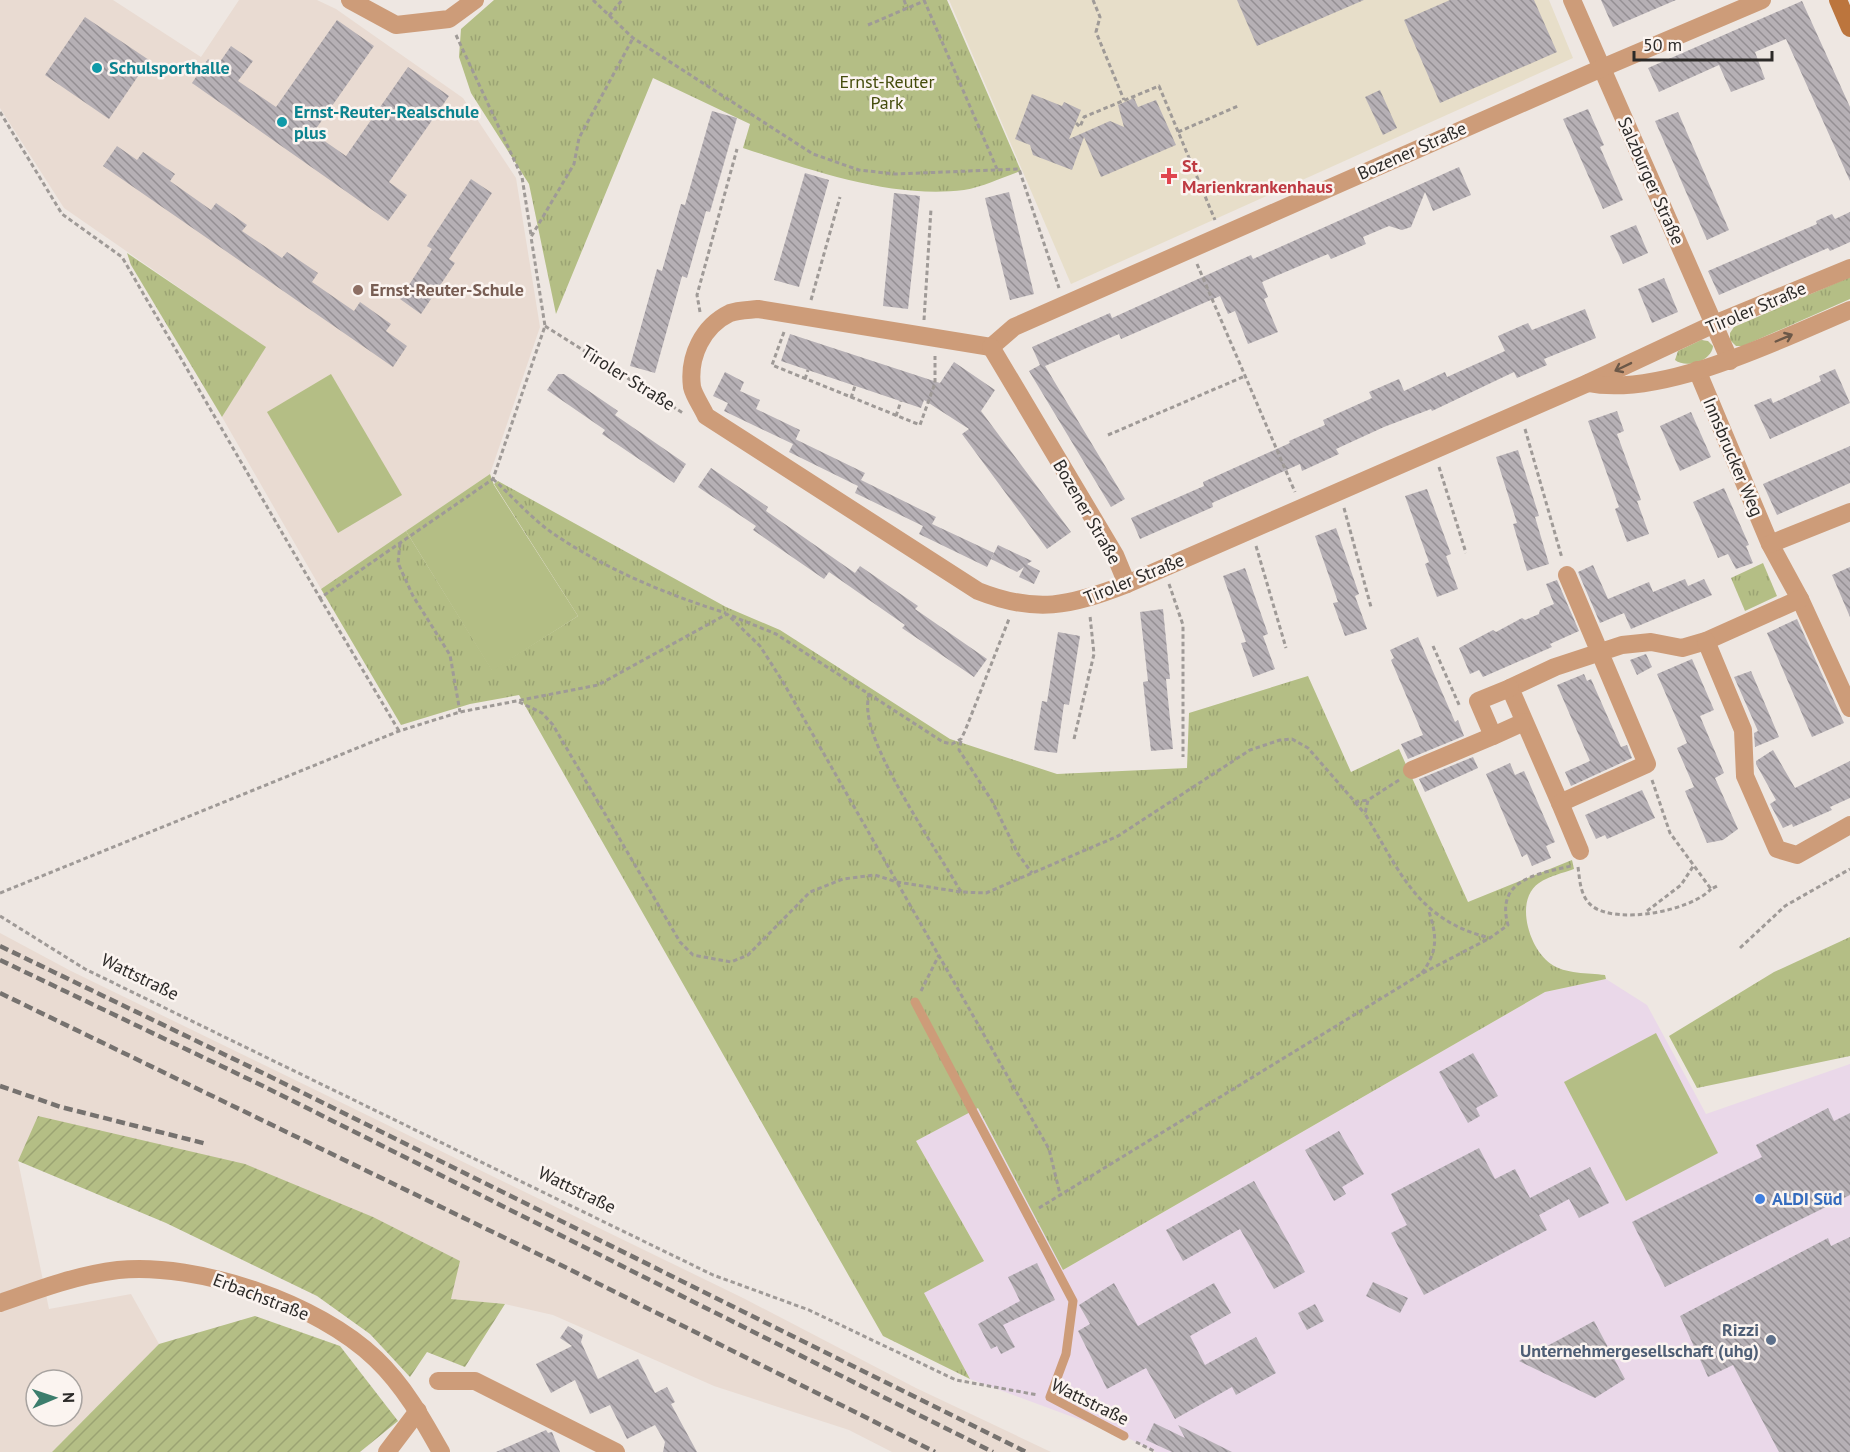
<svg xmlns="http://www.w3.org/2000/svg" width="1850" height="1452" viewBox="0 0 1850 1452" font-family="'PT Sans',sans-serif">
<defs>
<pattern id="grass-tufts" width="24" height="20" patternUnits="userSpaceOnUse" patternTransform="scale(1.5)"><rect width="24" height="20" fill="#b4be85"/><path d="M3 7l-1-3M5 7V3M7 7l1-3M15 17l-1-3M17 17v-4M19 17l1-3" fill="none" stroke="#9ba373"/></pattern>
<pattern id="garden-furrows" width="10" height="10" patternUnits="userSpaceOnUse" patternTransform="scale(1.5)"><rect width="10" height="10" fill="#b4be85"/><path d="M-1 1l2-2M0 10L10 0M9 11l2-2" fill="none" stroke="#9ba373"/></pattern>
<pattern id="building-back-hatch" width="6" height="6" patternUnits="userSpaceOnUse" patternTransform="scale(1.5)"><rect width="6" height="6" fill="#b6b0b5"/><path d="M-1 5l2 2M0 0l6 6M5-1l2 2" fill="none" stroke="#948f93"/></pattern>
</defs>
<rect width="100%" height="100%" fill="#eee7e2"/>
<polygon fill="#ead8e9" points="1606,979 1647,1005 1706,1114 1850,1064 1850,1452 1156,1452 1124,1436 970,1379 923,1293 984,1261 916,1141 977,1107 1063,1270 1545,992"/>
<g fill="#e9dbd2" fill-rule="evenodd">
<polygon points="0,0 113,0 201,57 239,0 317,0 336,9 463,98 516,178 540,327 490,474 321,589 222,417 265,347 64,208 0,108"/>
<path d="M0,933l71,38 674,328 171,89 135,64h-159l-43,-22 -135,-44 -161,-71 -48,-11 -54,-5 -412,-183 -21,45 31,148 82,-15 28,50 -107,108h-52zM36,1380h36v36h-36z"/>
</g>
<polygon fill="#e7dec9" points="949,0 1549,0 1573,58 1071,284"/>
<g fill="url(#grass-tufts)">
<path d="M494,0h453l74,171c-18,6 -38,16 -57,19 -72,9 -153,-20 -221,-42l7,-24 -97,-46 -97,236 -27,-130 -58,-91 -12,-36 2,-28z"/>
<polygon points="127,253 266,347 222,417 131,265"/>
<polygon points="1850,277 1850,299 1743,346 1736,346 1730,340 1730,333 1734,327"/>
<path d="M1701,340l7,1 5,5c-1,15 -27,23 -38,14l3,-9z"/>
<path d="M498,481l228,126 54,23 170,109 107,35 130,-6 2,-55 119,-37 43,96 48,-23 69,153 104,-42 2,9c-11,4 -25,7 -35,14 -25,17 -10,66 12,81 14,10 37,9 54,11l1,4 -61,13 -482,278 -85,-162 -62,33 68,120 -60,32 46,86 -87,-43 -364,-641 -49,9 -69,21 -80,-136 85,-58 86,139 86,-54 -84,-132z"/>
<polygon points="1763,563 1777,596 1745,611 1731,578"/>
<polygon points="1850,937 1850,1056 1697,1088 1669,1036 1774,972"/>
</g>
<g fill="url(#garden-furrows)">
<polygon points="38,1116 245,1164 373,1217 460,1261 451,1299 505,1304 465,1367 427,1352 410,1377 370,1334 317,1296 166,1223 18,1161"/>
<polygon points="255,1316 340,1346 398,1421 360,1452 52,1452 159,1344"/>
</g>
<g fill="#b4be85">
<polygon points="331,374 402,495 338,533 267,412"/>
<polygon points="490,474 494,485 578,616 492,671 406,531"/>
<polygon points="1656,1033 1718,1153 1626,1201 1564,1082"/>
</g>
<g fill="url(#building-back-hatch)">
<polygon points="1237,0 1364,0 1257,46"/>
<polygon points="1450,0 1534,0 1557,52 1440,103 1404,20"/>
<polygon points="1601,0 1676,0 1613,27"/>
<polygon points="1802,1 1850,107 1850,181 1786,39 1755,52 1765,79 1731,92 1719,65 1659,92 1648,68"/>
<polygon points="85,17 149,60 109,119 45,75"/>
<polygon points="337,20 374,46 313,133 346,156 408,67 449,96 389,182 407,195 388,221 192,83 208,59 217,66 231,46 253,61 238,81 276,107"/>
<polygon points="1380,90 1397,128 1383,135 1365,97"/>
<polygon points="1032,94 1062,106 1064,102 1081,110 1069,139 1110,121 1124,127 1118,105 1134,98 1138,107 1156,100 1176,145 1101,177 1084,137 1072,170 1033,155 1030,145 1015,139"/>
<polygon points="1588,109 1604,145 1600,147 1623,200 1603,209 1563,119"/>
<polygon points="712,111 737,118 710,212 706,211 687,278 682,276 655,373 630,366 657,269 662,271 681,204 685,205"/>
<polygon points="1678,112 1729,230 1707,240 1655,121"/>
<polygon points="117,146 137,160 143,152 175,174 170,181 211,210 216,203 247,225 242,231 282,258 287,252 318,273 312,282 354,311 360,302 391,324 386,331 407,346 393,367 103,166"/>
<polygon points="1459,167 1471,195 1433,211 1425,192 1411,227 1402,230 1389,226 1363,237 1366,244 1331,259 1328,254 1262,282 1268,297 1264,299 1278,332 1248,344 1235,311 1228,314 1220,296 1121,339 1119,334 1045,366 1125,499 1111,507 1029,371 1040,365 1032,347 1110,313 1112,318 1251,255 1253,259"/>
<polygon points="805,173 829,180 799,287 774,280"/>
<polygon points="471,179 492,193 449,259 455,263 421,314 400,299 432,249 427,246"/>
<polygon points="1009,192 1034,294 1010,300 985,198"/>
<polygon points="894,193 920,196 908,309 883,306"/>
<polygon points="1850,212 1850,242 1830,251 1828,248 1719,295 1708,271 1817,224 1816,221 1832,214 1835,219"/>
<polygon points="1636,225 1648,253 1623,264 1610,236"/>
<polygon points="1664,278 1678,312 1652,323 1638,289"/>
<polygon points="1585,309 1596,338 1544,359 1547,365 1517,378 1514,372 1432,411 1431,409 1384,427 1336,449 1339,454 1302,471 1300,464 1212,503 1213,507 1140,539 1131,518 1204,486 1203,482 1290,443 1289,441 1325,425 1323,420 1372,398 1369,392 1399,379 1404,391 1445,372 1447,377 1505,351 1498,336 1528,323 1532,330"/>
<polygon points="790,334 940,383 954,362 995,390 981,411 1071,532 1047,549 962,434 969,429 924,400 921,408 781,361"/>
<polygon points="1835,369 1850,403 1770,439 1754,405 1771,398 1773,403 1821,381 1819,376"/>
<polygon points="725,372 744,382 740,391 760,400 756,409 800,430 794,443 795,439 865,473 861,480 936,517 932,524 994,553 987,567 919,534 923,526 855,493 858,486 789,452 793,444 724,411 728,403 713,396"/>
<polygon points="558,374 564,374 618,411 615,415 686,464 674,483 602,434 605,430 547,390"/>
<polygon points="1617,411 1624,431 1617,434 1641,500 1637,501 1649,534 1627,542 1615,509 1619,507 1588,421"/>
<polygon points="1691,412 1711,457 1680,471 1660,426"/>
<polygon points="1850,446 1850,483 1777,515 1763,484"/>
<polygon points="1518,450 1539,516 1535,517 1549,564 1527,571 1513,524 1517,523 1496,457"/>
<polygon points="711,468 768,507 766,511 855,573 860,566 918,606 915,609 987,659 974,677 902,628 905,625 829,572 824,579 753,530 756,526 698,487"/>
<polygon points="1724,488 1749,545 1746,546 1753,563 1736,569 1728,554 1718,558 1693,502"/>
<polygon points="1427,489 1451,554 1446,556 1458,589 1437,597 1425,564 1429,562 1405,496"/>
<polygon points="1336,528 1359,594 1355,596 1367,629 1345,636 1333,603 1338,602 1315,536"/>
<polygon points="998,545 1032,561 1027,564 1040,571 1034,584 1019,577 1024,567 1017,572 991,559"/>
<polygon points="1593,565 1608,599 1649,582 1653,592 1685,579 1688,586 1704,579 1712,595 1631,629 1624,613 1600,623 1578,572"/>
<polygon points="1850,567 1850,617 1832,575"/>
<polygon points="1245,568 1268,634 1263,636 1275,669 1253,677 1241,643 1246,642 1223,576"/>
<polygon points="1557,580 1579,631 1550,644 1552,647 1483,677 1479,670 1470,674 1459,648 1493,630 1496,632 1522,618 1525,620 1539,614 1540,610 1554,604 1546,584"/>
<polygon points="1163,609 1170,679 1166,679 1173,749 1151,751 1143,682 1148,681 1140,612"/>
<polygon points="1797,619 1844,723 1812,737 1767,633"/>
<polygon points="1058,632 1080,636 1069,705 1064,704 1057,753 1034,750 1042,701 1047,702"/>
<polygon points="1418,637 1455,722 1458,720 1464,736 1408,759 1401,744 1423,735 1391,660 1394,658 1390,650"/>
<polygon points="1646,654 1652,667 1637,675 1630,660"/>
<polygon points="1692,659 1714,710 1700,716 1724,773 1715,778 1738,829 1723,840 1707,843 1685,791 1694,787 1677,748 1687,743 1657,674"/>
<polygon points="1751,671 1779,737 1755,747 1754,733 1758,731 1734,677"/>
<polygon points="1584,674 1587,681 1591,679 1621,747 1627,745 1632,758 1571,786 1565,772 1590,761 1557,685"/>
<polygon points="1773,750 1795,788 1850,761 1850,798 1830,807 1832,810 1793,827 1792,824 1783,828 1770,804 1776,800 1756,764 1756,761"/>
<polygon points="1473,757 1478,768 1425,792 1419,779"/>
<polygon points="1510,763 1515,775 1524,771 1555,842 1546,846 1551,858 1532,866 1527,854 1522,857 1486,774"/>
<polygon points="1642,790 1655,818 1607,839 1605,835 1596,839 1585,815"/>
<polygon points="1473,1053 1498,1096 1476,1108 1480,1116 1468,1123 1439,1072"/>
<polygon points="1828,1108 1834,1121 1850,1113 1850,1195 1665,1287 1632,1222 1762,1157 1756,1145"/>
<polygon points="1339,1131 1364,1174 1342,1187 1346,1194 1334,1201 1305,1150"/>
<polygon points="1479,1148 1495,1179 1515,1169 1530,1198 1590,1167 1609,1203 1579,1218 1569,1199 1539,1215 1547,1230 1424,1295 1391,1233 1407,1225 1391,1194"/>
<polygon points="1254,1181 1305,1272 1274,1289 1240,1229 1183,1261 1166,1230"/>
<polygon points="1850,1237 1850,1452 1779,1452 1733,1365 1708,1377 1680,1316 1828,1238 1831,1246"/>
<polygon points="1037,1263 1055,1300 1003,1325 1015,1347 1001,1354 997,1346 991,1349 978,1324 1020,1301 1008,1277"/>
<polygon points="1373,1282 1408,1298 1400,1313 1366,1296"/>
<polygon points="1114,1283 1138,1326 1214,1283 1231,1313 1190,1336 1205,1365 1256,1337 1276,1373 1236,1395 1232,1387 1175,1419 1146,1368 1107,1389 1078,1331 1090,1324 1079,1305"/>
<polygon points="1315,1304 1324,1321 1307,1330 1298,1313"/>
<polygon points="1594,1321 1625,1379 1595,1398 1519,1361"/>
<polygon points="568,1326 583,1335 581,1342 598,1379 638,1359 655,1393 667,1387 675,1402 671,1404 697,1452 663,1452 665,1442 655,1425 627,1439 610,1405 590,1414 575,1380 551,1393 536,1364 572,1346 560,1338"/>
<polygon points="1154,1423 1185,1438 1178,1425 1232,1452 1172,1452 1146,1440"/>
<polygon points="546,1430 548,1433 552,1432 560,1452 496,1452"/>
</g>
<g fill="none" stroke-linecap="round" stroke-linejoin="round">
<g stroke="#9f9a97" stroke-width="3" stroke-dasharray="4.5 3" stroke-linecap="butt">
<polyline points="593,0 633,38 813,154 859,170 895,174 1019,169 1059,288"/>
<polyline points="904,0 907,8"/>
<polyline points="924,0 997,169"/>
<polyline points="1093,0 1100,17 1096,32 1124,100"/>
<polyline points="609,16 622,0"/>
<polyline points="868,25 924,1"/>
<polyline points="456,35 522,177 531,235"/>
<polyline points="0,112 62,214 122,257 320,598 493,479 545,326 531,237 574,164 579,138 633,38"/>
<polyline points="1076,123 1080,127 1084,117 1159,86 1215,220"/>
<polyline points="1178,132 1238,106"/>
<polyline points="1197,264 1295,492"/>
<polyline points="811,300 840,197"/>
<polyline points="700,312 697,295 737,149"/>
<polyline points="924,320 931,209"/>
<polyline points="545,326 683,413"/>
<polyline points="784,332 772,365 920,425 935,383 935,356"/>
<polyline points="805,379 808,370"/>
<polyline points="851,398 855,386"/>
<polyline points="896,416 901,401"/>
<polyline points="1525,429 1562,558"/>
<polyline points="1108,435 1245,376"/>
<polyline points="1439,467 1466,553"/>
<path d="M493,479c19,17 37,38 58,53 52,36 114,62 175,81"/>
<polyline points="1344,508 1371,607"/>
<polyline points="400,543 398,563 413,596 450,655 460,712"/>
<polyline points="1256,546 1286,648"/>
<polyline points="1169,584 1183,625 1183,757"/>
<polyline points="320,598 399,731"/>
<polyline points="732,616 776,634 943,742 952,744 961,739 965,731 1009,619"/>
<polyline points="1433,646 1460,707"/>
<path d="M869,693c-1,6 -2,13 -1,19 4,44 69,138 93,180l25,1 132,-57 132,-86 30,-10 12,-1 16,9 47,54 13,-2"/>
<polyline points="519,702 542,713 553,725 680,942 693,955 731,962 748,955 810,892 843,879 875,875 897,882 961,892"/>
<polyline points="1074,739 1094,654 1090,616"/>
<polyline points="961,741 959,750 963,756 992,801 1018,854 1032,873"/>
<path d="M1399,780l-31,20 -3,14c36,59 52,106 125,124l18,-13c-13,-46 30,-51 63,-59"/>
<polyline points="1652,780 1670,833 1711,889 1719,885"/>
<polyline points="1355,802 1365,814"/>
<path d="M1578,867c2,14 2,29 14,39 25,19 99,5 119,-17"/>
<polyline points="0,893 399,731 460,712 598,685 727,614 760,646 783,682 1049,1149 1060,1194"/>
<polyline points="1647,911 1681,885 1694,865"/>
<polyline points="0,916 85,969 713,1275 809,1310 956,1380 1038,1395"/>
<polyline points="1740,948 1785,906 1850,869"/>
<path d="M1422,973c16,-22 15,-37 7,-61"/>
<polyline points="921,991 939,955"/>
<polyline points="1039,1208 1421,974 1490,938"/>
<polyline points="1136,1442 1156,1452"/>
</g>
<polyline stroke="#cd9c79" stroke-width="9" points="915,1002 1073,1301 1066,1354 1050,1397 1124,1436"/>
<g stroke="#cd9c79" stroke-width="18">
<polyline points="350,0 396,25 449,19 475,0"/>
<polyline points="1572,0 1730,361"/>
<path d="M991,347l-233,-38c-8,1 -20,1 -28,4 -27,13 -42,43 -38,74 2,9 10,20 14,29l272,175c58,23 92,15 149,-7l461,-201 126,-59 136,-56"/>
<polyline points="991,347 1014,327 1602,68 1762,0"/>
<polyline points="991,347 1115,555 1127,584"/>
<polyline points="1697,370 1770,544 1800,599 1850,708"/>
<path d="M1588,383c75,15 193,-44 262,-73"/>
<polyline points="1770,544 1850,512"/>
<polyline points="1567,575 1647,764 1560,803 1510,688 1555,667 1622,645 1651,642 1682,648 1706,641 1800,599"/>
<polyline points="1706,641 1743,730 1745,776 1777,849 1797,855 1850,825"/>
<polyline points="1510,688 1478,701 1493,736 1524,722"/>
<polyline points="1412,770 1493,736"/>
<polyline points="1560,803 1580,851"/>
<path d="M0,1303c39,-14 77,-28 118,-33 80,-8 200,33 258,89 28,27 46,59 65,93"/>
<polyline points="438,1381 475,1381 616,1452"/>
<polyline points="387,1452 418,1411"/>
</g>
<polyline stroke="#bc753d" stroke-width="18" points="1838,0 1850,28"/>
<g stroke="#76726f" stroke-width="4.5" stroke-dasharray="9 4.5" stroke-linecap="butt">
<polyline points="0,946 269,1076 1026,1452"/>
<polyline points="0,960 263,1086 993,1452"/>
<polyline points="0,993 569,1269 935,1452"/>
<polyline points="0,1086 61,1107 207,1144"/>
</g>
</g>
<defs><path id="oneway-shaft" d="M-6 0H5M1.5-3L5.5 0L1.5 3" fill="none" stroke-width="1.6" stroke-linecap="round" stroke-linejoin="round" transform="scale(1.5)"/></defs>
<g stroke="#6c5848">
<use href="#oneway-shaft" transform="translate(1784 338) rotate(-23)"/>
<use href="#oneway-shaft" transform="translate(1623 367) rotate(154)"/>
</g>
<g fill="#0f9aa8" stroke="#fbf4f0" stroke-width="2">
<circle cx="97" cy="68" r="6"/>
<circle cx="282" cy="122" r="6"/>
</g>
<path fill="#e0444e" stroke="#fbf4f0" stroke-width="2" d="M1166 167h6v6h6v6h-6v6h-6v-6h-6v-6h6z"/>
<circle fill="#8d6e63" stroke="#fbf4f0" stroke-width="2" cx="358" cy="290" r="6"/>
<circle fill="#3f7fe0" stroke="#fbf4f0" stroke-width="2" cx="1760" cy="1199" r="6"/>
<circle fill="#5c6f8a" stroke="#fbf4f0" stroke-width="2" cx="1771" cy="1340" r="6"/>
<g text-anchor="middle" stroke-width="5" stroke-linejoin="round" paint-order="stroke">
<g font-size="18" font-weight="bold" fill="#0d838f" stroke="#fbf4f0" text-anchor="start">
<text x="109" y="74">Schulsporthalle</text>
<text x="294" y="118">Ernst-Reuter-Realschule<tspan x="294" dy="21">plus</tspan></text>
</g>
<g font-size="18" fill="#454c0c" stroke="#fbf4f0">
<text x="887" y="88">Ernst-Reuter<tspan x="887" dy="21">Park</tspan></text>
</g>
<g font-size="18" fill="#2c2a28" stroke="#fbf4f0">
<text transform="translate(1412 151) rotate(-24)" y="6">Bozener Straße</text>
<text transform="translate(1651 181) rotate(66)" y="6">Salzburger Straße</text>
<text transform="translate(1756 308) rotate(-23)" y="6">Tiroler Straße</text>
<text transform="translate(628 378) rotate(32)" y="6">Tiroler Straße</text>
<text transform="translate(1733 457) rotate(67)" y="6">Innsbrucker Weg</text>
<text transform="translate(1087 512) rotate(60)" y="6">Bozener Straße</text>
<text transform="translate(1134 579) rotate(-22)" y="6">Tiroler Straße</text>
<text transform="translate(140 977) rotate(26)" y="6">Wattstraße</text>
<text transform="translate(577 1190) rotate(26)" y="6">Wattstraße</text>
<text transform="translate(261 1297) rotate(21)" y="6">Erbachstraße</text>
<text transform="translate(1090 1402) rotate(26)" y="6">Wattstraße</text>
</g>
<g font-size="18" font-weight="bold" fill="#be3a42" stroke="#fbf4f0" text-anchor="start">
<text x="1182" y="172">St.<tspan x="1182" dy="21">Marienkrankenhaus</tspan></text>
</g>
<g font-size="18" font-weight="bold" fill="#785e54" stroke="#fbf4f0" text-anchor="start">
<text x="370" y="296">Ernst-Reuter-Schule</text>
</g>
<g font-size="18" font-weight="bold" fill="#366cbe" stroke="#fbf4f0" text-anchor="start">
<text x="1772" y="1205">ALDI Süd</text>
</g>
<g font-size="18" font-weight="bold" fill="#4e5e75" stroke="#fbf4f0" text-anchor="end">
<text x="1759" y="1336">Rizzi<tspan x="1759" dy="21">Unternehmergesellschaft (uhg)</tspan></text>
</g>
</g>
<g transform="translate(54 1398) rotate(88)"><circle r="28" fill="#fbf4f0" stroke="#a8a3a0" stroke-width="1.5"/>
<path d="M0-4.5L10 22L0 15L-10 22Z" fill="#3c7d6c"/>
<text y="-9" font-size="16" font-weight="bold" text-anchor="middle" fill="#2c2a28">N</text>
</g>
<path d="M1634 51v9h138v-9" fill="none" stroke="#2c2a28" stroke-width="3"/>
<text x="1643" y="51" font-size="18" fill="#2c2a28" stroke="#fbf4f0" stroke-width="4.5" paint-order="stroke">50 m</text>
</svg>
